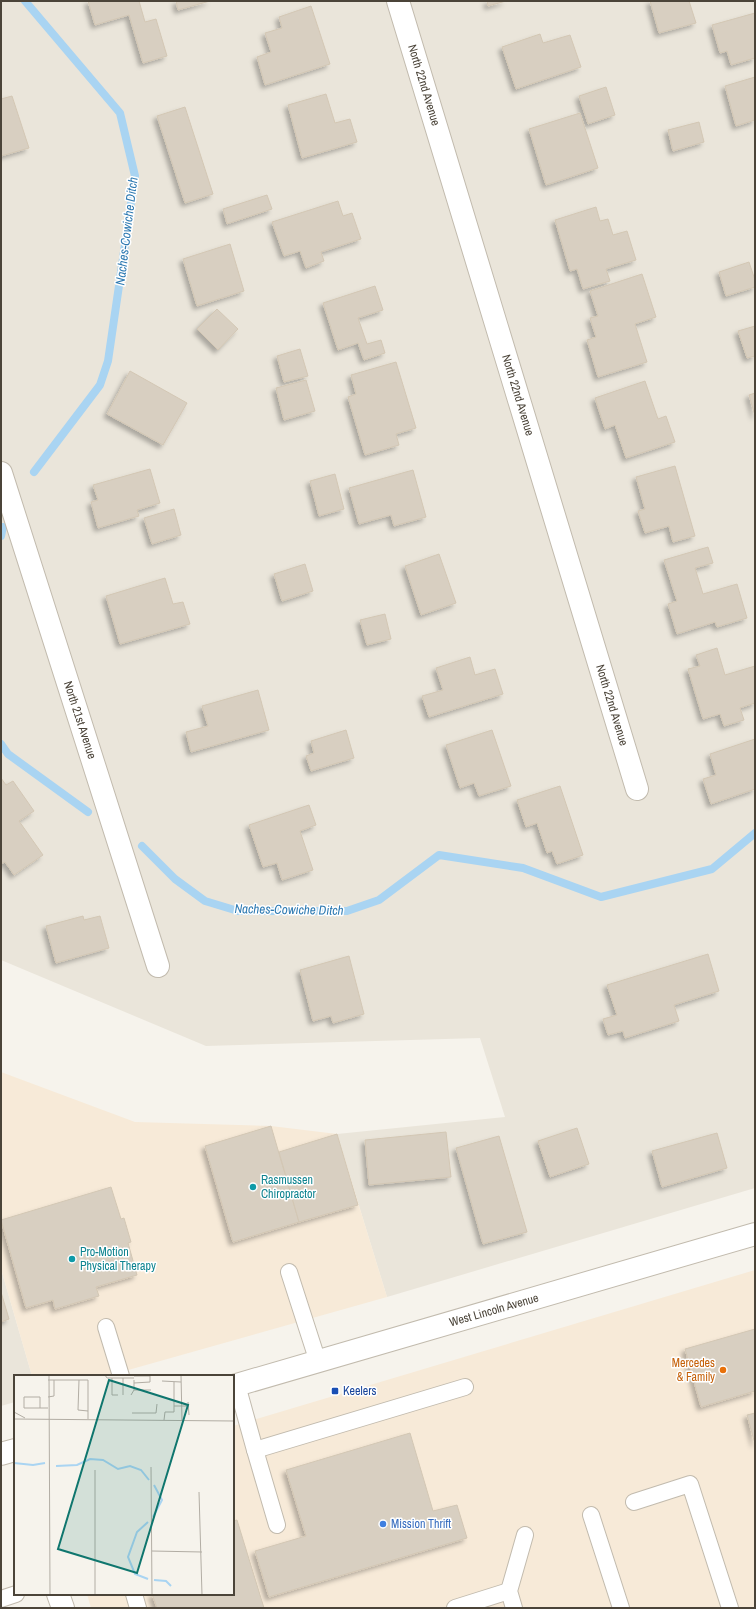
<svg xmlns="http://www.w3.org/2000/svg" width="756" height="1609" viewBox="0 0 756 1609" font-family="'Archivo Narrow',sans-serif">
<defs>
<filter id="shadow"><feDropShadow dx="-3.5" dy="3.5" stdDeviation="2" flood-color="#0004"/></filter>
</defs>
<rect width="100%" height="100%" fill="#f6f3ec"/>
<g fill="#eae5da">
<polygon points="1,1 755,1 755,1188 387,1297 337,1134 505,1117 480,1038 206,1046 1,960"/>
<polygon points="1,1269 32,1376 15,1376 15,1402 1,1406"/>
</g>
<g fill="#f7ead8">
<polygon points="1,1072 135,1122 271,1126 337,1134 387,1297 107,1376 32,1376 1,1269"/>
<polygon points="755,1270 755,1608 91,1608 87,1594 233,1594 233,1426"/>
</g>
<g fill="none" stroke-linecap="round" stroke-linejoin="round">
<g stroke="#a9d4f2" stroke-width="8">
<polyline points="25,1 120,113 135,176 108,361 100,385 34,472"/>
<polyline points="1,536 3,527"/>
<polyline points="1,744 8,754 88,812"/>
<polyline points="142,846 175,879 205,901 238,911 347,911 379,900 439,855 523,868 601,897 712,869 755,833"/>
</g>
</g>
<g fill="#d8cfc1" stroke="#d3c7b4" filter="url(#shadow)">
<polygon points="88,1 139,1 145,22 156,19 167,56 143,63 129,15 95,25"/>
<polygon points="176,1 210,1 178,10"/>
<polygon points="487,1 506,1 488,6"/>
<polygon points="650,1 689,1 696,23 659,33"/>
<polygon points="311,6 330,64 265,85 257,57 271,52 265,33 282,28 279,17"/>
<polygon points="755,13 755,58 731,65 727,51 720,53 712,25"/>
<polygon points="540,34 543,43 570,35 581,67 516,89 502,47"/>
<polygon points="755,77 755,120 736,126 725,86"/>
<polygon points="606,87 615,115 588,124 579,96"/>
<polygon points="326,94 335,123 350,119 357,142 302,158 288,105"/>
<polygon points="12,96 29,148 1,156 1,99"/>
<polygon points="185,107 213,194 185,203 157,116"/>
<polygon points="580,113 598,168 546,185 529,129"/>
<polygon points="699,122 704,142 673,151 668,130"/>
<polygon points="267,195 272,209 227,224 223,209"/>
<polygon points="338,201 343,216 352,213 361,239 321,252 324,261 306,268 300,251 284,256 272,222"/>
<polygon points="596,207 600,221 608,219 613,235 627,231 636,260 606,269 610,281 583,289 577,269 570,271 555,220"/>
<polygon points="230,244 244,291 197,306 183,259"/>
<polygon points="749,262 755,280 755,287 726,296 719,272"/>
<polygon points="642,274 656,317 635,324 647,362 598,377 587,340 596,337 590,318 598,316 590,291"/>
<polygon points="375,286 383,310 358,318 367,344 381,340 385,353 364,360 358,343 338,350 323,303"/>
<polygon points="217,309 238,329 218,350 197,329"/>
<polygon points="755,326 755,356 747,358 738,331"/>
<polygon points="300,349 308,376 284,382 277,356"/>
<polygon points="396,362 416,428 396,434 399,445 365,455 348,397 356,394 351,375"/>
<polygon points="130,371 187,403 163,445 107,414"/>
<polygon points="306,380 315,411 284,420 276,388"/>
<polygon points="645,381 658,419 666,416 675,442 626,458 615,425 605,429 595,398"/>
<polygon points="755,393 755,416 749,395"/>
<polygon points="675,466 695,536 673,542 669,526 645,533 638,511 645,509 636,477"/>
<polygon points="150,469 160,503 137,510 139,516 98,528 91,502 98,500 93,485"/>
<polygon points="413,470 426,517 394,526 391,515 359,524 349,488"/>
<polygon points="335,474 344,509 319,516 310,481"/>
<polygon points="174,509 181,535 152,544 144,518"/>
<polygon points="708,547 713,563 695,568 703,594 737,584 747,618 717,627 715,622 677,634 668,604 677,601 664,560"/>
<polygon points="439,554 456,603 421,615 405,566"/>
<polygon points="305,564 313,591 282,601 274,574"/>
<polygon points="165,578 173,604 183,602 190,624 120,644 106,596"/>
<polygon points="385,614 391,639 367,645 360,620"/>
<polygon points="717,648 725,675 755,666 755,703 740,708 744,720 724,726 720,714 703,719 688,669 700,666 696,655"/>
<polygon points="470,657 475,675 495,669 503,694 429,717 422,696 443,690 436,668"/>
<polygon points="258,690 269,730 191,752 186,732 208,726 202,706"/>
<polygon points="346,730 354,758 311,771 306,756 314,753 311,741"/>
<polygon points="492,730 511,786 479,796 474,783 460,788 446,745"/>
<polygon points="755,739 755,789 711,804 703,779 716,775 710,754"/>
<polygon points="1,778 6,785 13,781 34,811 19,821 43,855 14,875 5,862 1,864"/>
<polygon points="560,786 583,855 557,864 552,851 547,853 537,823 526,827 517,800"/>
<polygon points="309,805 316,825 300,831 313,870 282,880 277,863 263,867 249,825"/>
<polygon points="83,916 84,920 100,916 109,948 56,963 46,926"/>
<polygon points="708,954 719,991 674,1005 679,1021 625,1038 623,1031 608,1035 603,1019 617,1015 607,985"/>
<polygon points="349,956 364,1014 333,1023 331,1016 313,1021 300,970"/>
<polygon points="271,1126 299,1222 233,1242 205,1146"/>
<polygon points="577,1128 589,1164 550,1177 538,1141"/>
<polygon points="446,1132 451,1177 369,1185 365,1140"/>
<polygon points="717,1133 727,1168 662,1187 652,1151"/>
<polygon points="337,1134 358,1205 299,1222 279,1152"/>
<polygon points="499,1136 527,1232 483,1244 456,1148"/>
<polygon points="111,1187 121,1219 124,1218 131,1242 128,1243 137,1275 96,1287 99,1296 55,1309 53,1300 26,1308 1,1220"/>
<polygon points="1,1292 9,1319 1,1322"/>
<polygon points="755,1329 755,1391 701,1407 685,1349"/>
<polygon points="755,1413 755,1444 747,1415"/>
<polygon points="410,1433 433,1511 457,1505 467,1538 269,1597 255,1551 306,1536 286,1470"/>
<polygon points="237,1520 264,1608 157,1608 152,1594 233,1594 233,1521"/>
</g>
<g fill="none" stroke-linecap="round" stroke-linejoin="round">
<defs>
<g id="service">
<polyline points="289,1272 318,1362"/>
<polyline points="106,1327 121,1376"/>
<polyline points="237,1385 255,1450"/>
<polyline points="634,1502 690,1484 730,1608"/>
<polyline points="591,1515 621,1608"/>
<polyline points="277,1525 255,1450 465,1387"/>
<polyline points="134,1594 138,1608"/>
<polyline points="1,1599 16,1594"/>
<polyline points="455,1608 509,1591"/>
<polyline points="514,1608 509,1591 525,1535"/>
</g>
<g id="minor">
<polyline points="398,1 637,789"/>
<polyline points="1,473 158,966"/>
</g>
<g id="tertiary">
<polyline points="233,1386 755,1234"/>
<polyline points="1,1454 15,1450"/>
<polyline points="58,1594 63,1608"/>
</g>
</defs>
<use href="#service" stroke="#c2bbae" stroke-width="18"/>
<use href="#minor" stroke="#c2bbae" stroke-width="24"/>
<use href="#tertiary" stroke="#c2bbae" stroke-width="24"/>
<use href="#service" stroke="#fff" stroke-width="16"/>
<use href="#minor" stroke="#fff" stroke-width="22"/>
<use href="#tertiary" stroke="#fff" stroke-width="22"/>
</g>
<g fill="#0f9aa8" stroke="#fff" stroke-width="1.5">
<circle cx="253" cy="1187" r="4"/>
<circle cx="72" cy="1259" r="4"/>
</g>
<circle fill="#e8710a" stroke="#fff" stroke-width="1.5" cx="723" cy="1370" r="4"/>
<rect fill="#1a4fb4" stroke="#fff" stroke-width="1.5" x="331" y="1387" width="8" height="8" rx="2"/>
<circle fill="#3f7fe0" stroke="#fff" stroke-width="1.5" cx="383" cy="1524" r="4"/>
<g text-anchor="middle" stroke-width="3" stroke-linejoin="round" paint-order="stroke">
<g font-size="12" fill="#4b4439" stroke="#fff">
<text transform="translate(424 85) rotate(73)" y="4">North 22nd Avenue</text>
<text transform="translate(518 395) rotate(73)" y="4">North 22nd Avenue</text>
<text transform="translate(612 705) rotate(73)" y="4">North 22nd Avenue</text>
<text transform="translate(80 720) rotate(72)" y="4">North 21st Avenue</text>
<text transform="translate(494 1310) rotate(-16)" y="4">West Lincoln Avenue</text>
</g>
<g font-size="12" fill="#0d838f" stroke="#fff" text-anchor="start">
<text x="261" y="1184">Rasmussen<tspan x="261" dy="14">Chiropractor</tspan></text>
<text x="80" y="1256">Pro-Motion<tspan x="80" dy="14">Physical Therapy</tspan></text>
</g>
<g font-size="12" fill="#c56008" stroke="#fff" text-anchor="end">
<text x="715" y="1367">Mercedes<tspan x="715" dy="14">&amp; Family</tspan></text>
</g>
<g font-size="12" fill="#164399" stroke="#fff" text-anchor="start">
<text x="343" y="1395">Keelers</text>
</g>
<g font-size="12" fill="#366cbe" stroke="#fff" text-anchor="start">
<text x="391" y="1528">Mission Thrift</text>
</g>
<g font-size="13" font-style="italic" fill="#2e7ab2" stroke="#fff">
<text transform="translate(126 231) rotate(-83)" y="5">Naches-Cowiche Ditch</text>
<text transform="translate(289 909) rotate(1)" y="5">Naches-Cowiche Ditch</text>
</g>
</g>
<g transform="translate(14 1375)">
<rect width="220" height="220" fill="#f6f3ec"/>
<path fill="none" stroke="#a9d4f2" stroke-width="2" d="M0,88l19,2 12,-2M42,91l21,-1 13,-6 13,1 15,9 12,-3 11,4 8,10M139,142l9,-17 -8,-15M134,204l-13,-5 -7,-17 9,-25 11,-10M140,205l12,1 5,5"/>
<path fill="none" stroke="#b2ada4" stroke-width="1" d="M35,0l1,220M91,0l2,3h27M167,0l1,46M120,1h16M98,3v17h6M109,3v17M34,5h40v39M65,5l-1,30 10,1M148,6l19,1M120,8l16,-1v-7M120,15h17M117,20l3,-5v-10M34,22l6,-1v-16M174,27l1,13M160,31h15M26,33v-11h-16v11h24M0,37l11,6M118,38h24l1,-9M0,44l220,2M150,45l1,-8h9v-30M137,92l1,128M185,117l3,103M138,176l50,1M81,220v-125"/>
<path fill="#0f766e" fill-opacity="0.15" stroke="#0f766e" stroke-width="2" d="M95,5l79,25 -51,168 -79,-24z"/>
<rect width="220" height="220" fill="none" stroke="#4b4439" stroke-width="2"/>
</g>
<rect width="756" height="1609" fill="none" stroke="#4b4439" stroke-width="4"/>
</svg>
